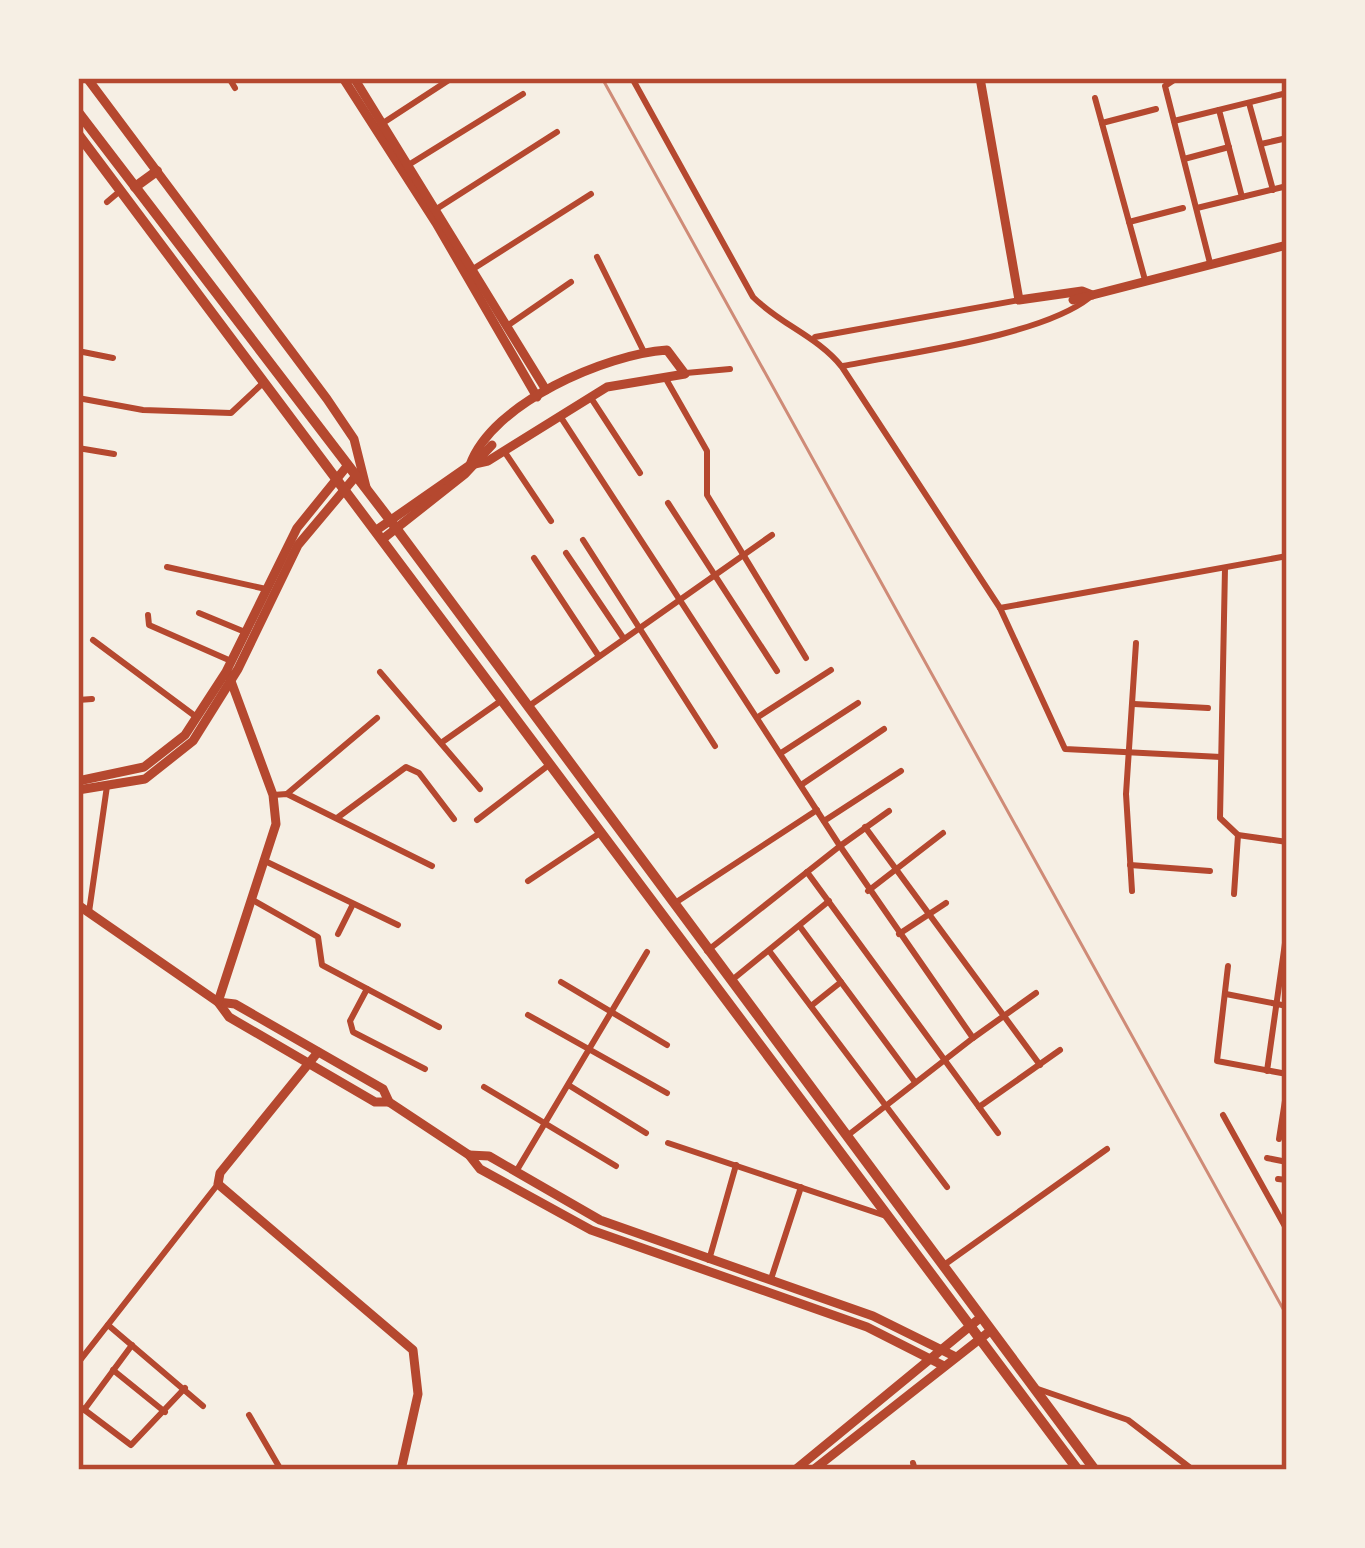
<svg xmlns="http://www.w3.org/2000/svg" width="1365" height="1548" viewBox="0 0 1365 1548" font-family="'Open Sans',sans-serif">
<rect width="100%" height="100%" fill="#f6efe4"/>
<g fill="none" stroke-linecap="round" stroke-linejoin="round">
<g stroke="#b5482f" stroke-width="6">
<polyline points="229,78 235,88"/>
<path d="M632,78l121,219c28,28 64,39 89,70l158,241 287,-52"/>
<polyline points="1177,78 1165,86 1210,263"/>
<polyline points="1095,98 1145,280"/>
<polyline points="1249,103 1273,190"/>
<polyline points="1219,110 1242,197"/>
<polyline points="1174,121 1287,93"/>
<polyline points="383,123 452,78"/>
<polyline points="1102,123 1156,109"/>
<polyline points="1261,144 1287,138"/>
<polyline points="1184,159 1229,147"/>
<polyline points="410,164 523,94"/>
<polyline points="107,202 120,191"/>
<polyline points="438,208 557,132"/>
<polyline points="1197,208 1287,186"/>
<polyline points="1129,222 1183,208"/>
<polyline points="597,257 644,352"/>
<polyline points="473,269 591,194"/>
<polyline points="507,326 571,282"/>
<polyline points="815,337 1019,300"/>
<polyline points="78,351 113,358"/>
<path d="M843,366c64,-13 198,-30 246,-68"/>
<polyline points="686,373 730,369"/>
<polyline points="666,379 707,451 707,495 806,658"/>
<polyline points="78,398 143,410 231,413 263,383"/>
<polyline points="591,398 640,473"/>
<polyline points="560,416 840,846 707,951"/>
<polyline points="78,448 114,454"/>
<polyline points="504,451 551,521"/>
<polyline points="668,503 777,671"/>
<polyline points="583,540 715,746"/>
<polyline points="566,553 624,639"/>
<polyline points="534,558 598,655"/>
<polyline points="167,567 266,589"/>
<polyline points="1225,568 1220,818 1238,835 1287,842"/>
<polyline points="1000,608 1065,749 1221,757"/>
<polyline points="199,613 245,632"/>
<polyline points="148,615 149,625 231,661"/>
<polyline points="93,640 195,716"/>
<polyline points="380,672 480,789"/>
<polyline points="78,700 92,699"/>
<polyline points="1134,704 1208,708"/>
<polyline points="529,706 772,535"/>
<polyline points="758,717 831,670"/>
<polyline points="441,743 502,700"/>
<polyline points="781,753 858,703"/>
<polyline points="801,785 884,729"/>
<polyline points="288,793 377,718"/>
<polyline points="273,795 287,794 432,866"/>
<polyline points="337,818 406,767 419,773 454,819"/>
<polyline points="477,820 550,764"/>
<polyline points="824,821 901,771"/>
<polyline points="865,827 1040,1065"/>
<polyline points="265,861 398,925"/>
<polyline points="1130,865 1210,871"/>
<polyline points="807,872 998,1133"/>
<polyline points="528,881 600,833"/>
<polyline points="868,891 943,833"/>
<polyline points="1132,891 1126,794 1136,643"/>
<polyline points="1234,894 1238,835"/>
<polyline points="251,899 318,937 322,965 439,1027"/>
<polyline points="675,903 817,810"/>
<polyline points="1286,905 1287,899"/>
<polyline points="89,912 107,786"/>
<polyline points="801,928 915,1082"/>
<polyline points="338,934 353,904"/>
<polyline points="899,934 946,903"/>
<polyline points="770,952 947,1187"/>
<polyline points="1228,966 1217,1061 1287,1074"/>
<polyline points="732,980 829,901"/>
<polyline points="561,982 667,1045"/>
<polyline points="367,989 350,1021 353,1032 425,1069"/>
<polyline points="1226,994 1287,1006"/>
<polyline points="811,1006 841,982"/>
<polyline points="528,1015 667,1093"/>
<polyline points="973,1038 1036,993"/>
<polyline points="1267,1071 1287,929"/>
<polyline points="570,1086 646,1133"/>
<polyline points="484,1087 616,1166"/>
<polyline points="979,1107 1060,1050"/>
<polyline points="1223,1115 1287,1230"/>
<polyline points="847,1136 973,1038 840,846 889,811"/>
<polyline points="1279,1139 1287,1088"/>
<polyline points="668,1143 886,1216"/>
<polyline points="1267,1158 1287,1162"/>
<polyline points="517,1170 647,952"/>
<polyline points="1278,1179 1287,1180"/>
<polyline points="709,1260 736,1165"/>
<polyline points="944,1265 1107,1149"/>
<polyline points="771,1279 801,1187"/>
<polyline points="108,1325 203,1406"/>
<polyline points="78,1363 218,1184"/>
<polyline points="113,1370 165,1412"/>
<polyline points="1035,1388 1128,1420 1193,1470"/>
<polyline points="78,1405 131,1445 185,1388"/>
<polyline points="84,1410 132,1345"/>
<polyline points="249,1415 281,1470"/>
<polyline points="913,1463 915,1470"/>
</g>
<g stroke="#b5482f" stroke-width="9">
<polyline points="87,78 327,399 354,439 366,487"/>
<polyline points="343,78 436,223 537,397"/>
<polyline points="354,78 546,390"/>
<polyline points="980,78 1019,300 1082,291 1092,295"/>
<path d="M667,350l18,24 -78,13 -119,74 -18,4c22,-62 136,-111 197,-115z"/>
<polyline points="78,905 218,1002 229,1017 375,1102 389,1102"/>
<polyline points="218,1002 235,1004 383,1089 389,1102 469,1155 480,1169 591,1230 867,1327 944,1366"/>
<polyline points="218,1002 276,824 273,795 228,673"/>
<polyline points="318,1052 220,1173 218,1184 413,1350 418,1394 401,1470"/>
<polyline points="469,1155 489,1156 600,1220 873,1316 956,1357"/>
<polyline points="795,1470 980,1318"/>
<polyline points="813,1470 990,1331"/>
</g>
<g stroke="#b5482f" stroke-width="9">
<polyline points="1073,300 1287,245"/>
<polyline points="378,529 470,465"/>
<polyline points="384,538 465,474 492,445"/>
<polyline points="78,781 144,767 185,735 226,672 297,528 348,465"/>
<polyline points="78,790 145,779 193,741 238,669 298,545 356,476"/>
</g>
<g stroke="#b5482f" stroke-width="10">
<polyline points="78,112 390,520 1095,1470"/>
<polyline points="78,134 1078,1470"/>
<polyline points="135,187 157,171"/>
</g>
<polyline stroke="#cf8b77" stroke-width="3" points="602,78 1287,1316"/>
</g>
<rect width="1365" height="1548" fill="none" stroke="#f6efe4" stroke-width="162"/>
<rect x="81" y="81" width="1203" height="1386" fill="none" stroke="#b5482f" stroke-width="4.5"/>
</svg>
